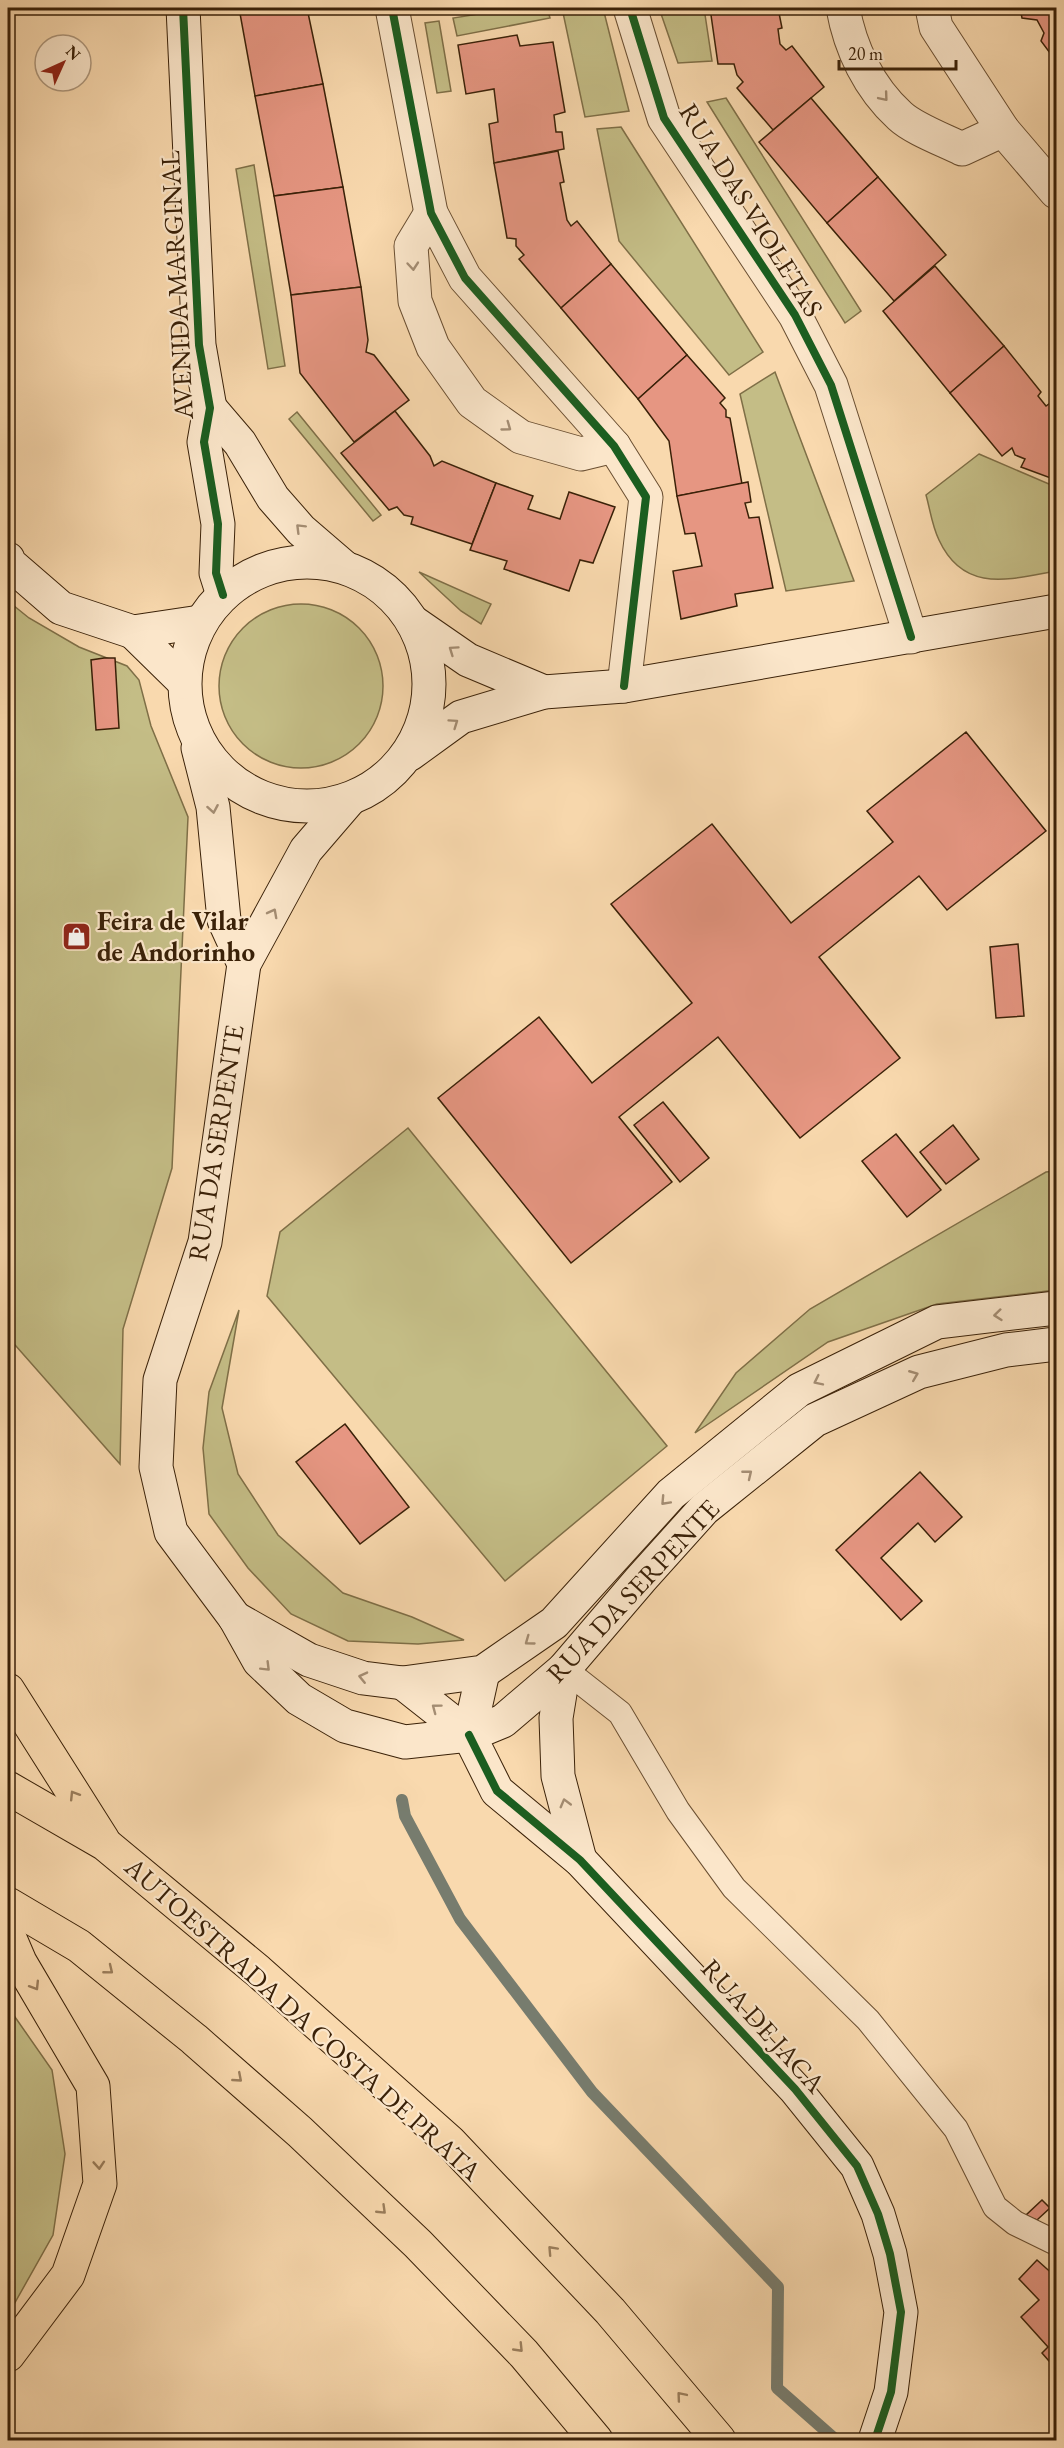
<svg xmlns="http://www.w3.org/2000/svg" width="1064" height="2448" viewBox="0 0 1064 2448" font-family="'EB Garamond',serif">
<rect width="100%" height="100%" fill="#f9d9ae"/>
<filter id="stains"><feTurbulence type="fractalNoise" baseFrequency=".00333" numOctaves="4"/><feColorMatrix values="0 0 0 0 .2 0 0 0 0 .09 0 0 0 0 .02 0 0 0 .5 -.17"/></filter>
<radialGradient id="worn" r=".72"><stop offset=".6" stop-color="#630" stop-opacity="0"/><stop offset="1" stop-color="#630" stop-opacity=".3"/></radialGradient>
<g fill="#c4bd86" stroke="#7f6f47" stroke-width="1.5">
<polygon points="517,8 547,8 550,18 457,36 453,18"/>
<polygon points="562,8 603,8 629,111 585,117"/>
<polygon points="659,8 704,8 712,61 678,63"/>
<polygon points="439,21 451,91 437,93 425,23"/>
<polygon points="726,98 861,311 845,323 707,102"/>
<polygon points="621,127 763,352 729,375 619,241 597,129"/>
<polygon points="254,165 285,366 268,369 236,169"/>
<polygon points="775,372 854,581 786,591 740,394"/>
<polygon points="297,412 381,515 373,521 289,419"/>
<path d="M979,454l77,33v84c-46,8 -92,23 -117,-31 -7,-14 -9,-31 -13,-45z"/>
<polygon points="419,572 491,604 481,624 461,611"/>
<polygon points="8,601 29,618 79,647 127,666 139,680 151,726 188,817 172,1168 123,1329 120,1464 8,1337"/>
<circle cx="301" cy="686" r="82"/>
<polygon points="408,1128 667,1446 505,1581 267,1296 280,1232"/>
<polygon points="1056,1171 1056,1290 937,1304 828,1342 695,1433 736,1373 810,1309 1046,1172"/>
<polygon points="239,1310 222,1408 238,1474 278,1535 343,1593 412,1617 464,1640 418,1644 348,1641 291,1614 248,1568 209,1514 203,1448 209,1392"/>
<polygon points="8,2007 52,2070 65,2154 53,2235 8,2315"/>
</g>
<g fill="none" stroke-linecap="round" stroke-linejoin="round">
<polyline stroke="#777c6e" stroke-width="12" points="402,1800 405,1816 460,1919 592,2092 778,2287 777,2388 836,2440"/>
</g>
<g fill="#e69682" stroke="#3a2108" stroke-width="1.5">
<polygon points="239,8 307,8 323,84 255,96"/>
<polygon points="710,8 778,8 782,28 778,29 780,44 786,50 792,46 824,87 773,130 737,88 743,82 737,75 734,64 718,64"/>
<polygon points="1020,8 1056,8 1056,61 1041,41 1044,33 1037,20 1022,18"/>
<polygon points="517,35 520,46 553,42 565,112 554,115 556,132 562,132 564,149 494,163 489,124 498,122 494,89 466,94 458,45"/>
<polygon points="323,84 343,187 274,196 255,96"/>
<polygon points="811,98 878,177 827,223 759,142"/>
<polygon points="558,151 564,182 560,183 567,220 571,226 577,221 611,264 561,308 519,259 524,255 516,246 516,239 507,238 494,163"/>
<polygon points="878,177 946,255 894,301 827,223"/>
<polygon points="343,187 361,287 291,295 274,196"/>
<polygon points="611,264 687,355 638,399 561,308"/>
<polygon points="935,266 1004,346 950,393 883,311"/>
<polygon points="361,287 368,340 366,352 374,355 409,400 354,442 300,373 291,295"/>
<polygon points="1004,346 1041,392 1038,396 1046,406 1053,401 1056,402 1056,480 1021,467 1025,459 1015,455 1012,448 1002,456 950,393"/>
<polygon points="687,355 725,398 720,403 726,410 726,417 730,418 742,484 677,496 669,441 638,399"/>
<polygon points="395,411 430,456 434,466 442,461 496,483 472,544 411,524 413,517 404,515 397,507 389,510 341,453"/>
<polygon points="748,482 751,502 745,503 749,518 759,517 773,588 735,594 737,606 681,619 673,571 702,566 695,533 685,534 677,496"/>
<polygon points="496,483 533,496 528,509 560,519 569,492 615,507 593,563 580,560 569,591 504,569 507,561 470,550"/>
<polygon points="104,658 115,658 119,728 96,730 91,660"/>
<polygon points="966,732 1046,831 947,910 919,876 819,957 900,1058 800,1138 718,1037 619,1117 672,1182 571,1263 438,1098 539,1017 592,1083 692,1003 611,904 712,824 791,923 893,842 867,811"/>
<polygon points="1018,944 1024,1016 996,1018 990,947"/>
<polygon points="663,1102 709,1158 680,1182 634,1125"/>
<polygon points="953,1125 979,1159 946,1184 920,1152"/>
<polygon points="896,1134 941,1190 907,1217 862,1161"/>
<polygon points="345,1424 409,1507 360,1544 296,1462"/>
<polygon points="920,1472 962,1517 935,1542 918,1523 881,1558 922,1601 901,1620 836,1550"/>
<polygon points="1042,2200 1050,2208 1037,2220 1025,2216"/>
<polygon points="1037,2260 1056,2277 1056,2369 1042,2353 1048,2347 1021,2317 1039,2300 1019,2279"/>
</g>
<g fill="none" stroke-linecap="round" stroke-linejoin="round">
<defs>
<polyline id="lane" points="564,1669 620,1713 678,1811 734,1888 868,2020 956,2129 995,2207 1015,2223 1056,2243"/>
<g id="street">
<polyline points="392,8 431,213 465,278 614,446 646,497 624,686"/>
<polyline points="630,8 664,118 795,315 831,385 911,637"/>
<path d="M843,8c7,40 26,80 57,108 14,13 44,24 62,33l41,-19"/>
<polyline points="932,8 936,27 1003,130 1056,192"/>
<polyline points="431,213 411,246 415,301 433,347 472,402 521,437 581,454 614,446"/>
</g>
<g id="secondary">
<polyline points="183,8 199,345 210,408 204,442 218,524 216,573 223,595"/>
<polyline points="210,408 240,443 273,498 301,530 344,567"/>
<polyline points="8,559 9,563 61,608 133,632 200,622"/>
<circle cx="307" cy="684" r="122"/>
<polyline points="413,622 468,660 544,692"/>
<polyline points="133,632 184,682"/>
<polyline points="198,748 213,807 224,920 244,964"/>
<polyline points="410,754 461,717 544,692 624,686 1056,611"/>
<polyline points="349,800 306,850 244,964 205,1242 160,1380 156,1467 171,1532 235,1618 259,1661 299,1699 345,1726 405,1742 469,1735 503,1721 564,1669 641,1579 704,1509 815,1420 919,1372 1006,1350 1056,1344"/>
<polyline points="235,1618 309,1660 363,1678 403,1683 483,1672 554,1623 671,1494 799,1390 937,1322 1056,1308"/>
<polyline points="564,1669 556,1718 558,1776 580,1860"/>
<polyline points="403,1683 469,1735 497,1791 580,1860 795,2089 857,2166 878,2214 890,2254 901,2312 891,2392 875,2440"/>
<polyline points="469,1735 483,1672"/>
</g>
<g id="highway">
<polyline points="8,1690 103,1840"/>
<polyline points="8,1788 105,1844 258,1971 450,2142 610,2311 719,2440"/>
<polyline points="8,1904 79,1946 194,2039 300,2132 418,2244 524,2354 596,2440"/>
<polyline points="8,1934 20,1962 93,2086 100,2184 68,2275 8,2355"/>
</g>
</defs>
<use href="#lane" stroke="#6a4f32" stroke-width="26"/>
<use href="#street" stroke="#6a4f32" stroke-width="35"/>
<use href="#secondary" stroke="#3a2108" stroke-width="35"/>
<use href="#highway" stroke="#3a2108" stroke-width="35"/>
<use href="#lane" stroke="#fbe6ca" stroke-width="24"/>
<use href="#street" stroke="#fbe6ca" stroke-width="33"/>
<use href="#secondary" stroke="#fbe6ca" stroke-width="33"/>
<use href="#highway" stroke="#f9d9ae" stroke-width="33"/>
<defs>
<g id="cycleway">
<polyline points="183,8 199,345 210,408 204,442 218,524 216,573 223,595"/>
<polyline points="392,8 431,213 465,278 614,446 646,497 624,686"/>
<polyline points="630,8 664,118 795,315 831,385 911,637"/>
<polyline points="469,1735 497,1791 580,1860 795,2089 857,2166 878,2214 890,2254 901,2312 891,2392 875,2440"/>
</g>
</defs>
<use href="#cycleway" stroke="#fbe6ca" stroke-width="11"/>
<use href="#cycleway" stroke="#1b5e20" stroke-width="8"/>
</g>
<defs><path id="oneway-chevron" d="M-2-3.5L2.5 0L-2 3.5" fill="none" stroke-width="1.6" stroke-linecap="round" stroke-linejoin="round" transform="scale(1.5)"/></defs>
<g stroke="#a48d73">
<use href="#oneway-chevron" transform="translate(884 97) rotate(50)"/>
<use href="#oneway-chevron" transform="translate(413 266) rotate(85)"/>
<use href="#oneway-chevron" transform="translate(507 427) rotate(36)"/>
<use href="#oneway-chevron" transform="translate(300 528) rotate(-135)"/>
<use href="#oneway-chevron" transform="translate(453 650) rotate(-145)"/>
<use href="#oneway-chevron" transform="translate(454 723) rotate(-35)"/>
<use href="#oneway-chevron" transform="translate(213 809) rotate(80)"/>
<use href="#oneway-chevron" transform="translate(273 913) rotate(-62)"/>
<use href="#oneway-chevron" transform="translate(998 1315) rotate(174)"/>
<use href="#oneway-chevron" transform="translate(914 1375) rotate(-22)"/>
<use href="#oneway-chevron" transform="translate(818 1381) rotate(154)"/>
<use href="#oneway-chevron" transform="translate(748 1474) rotate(-39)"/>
<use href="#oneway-chevron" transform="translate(665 1501) rotate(133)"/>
<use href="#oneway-chevron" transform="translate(529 1641) rotate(144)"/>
<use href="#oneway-chevron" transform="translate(266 1667) rotate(45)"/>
<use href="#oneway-chevron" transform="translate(363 1677) rotate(-167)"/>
<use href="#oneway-chevron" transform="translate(436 1708) rotate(-143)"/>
<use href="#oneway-chevron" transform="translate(565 1803) rotate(-105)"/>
</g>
<g stroke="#9a7d5b">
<use href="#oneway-chevron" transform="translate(74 1795) rotate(-122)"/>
<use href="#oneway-chevron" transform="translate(109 1970) rotate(39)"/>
<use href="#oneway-chevron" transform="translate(35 1986) rotate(58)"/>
<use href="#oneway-chevron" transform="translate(238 2078) rotate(41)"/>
<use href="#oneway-chevron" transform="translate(99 2165) rotate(86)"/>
<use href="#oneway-chevron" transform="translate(382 2210) rotate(44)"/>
<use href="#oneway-chevron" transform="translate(552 2250) rotate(-133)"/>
<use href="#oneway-chevron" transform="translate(519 2348) rotate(46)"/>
<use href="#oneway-chevron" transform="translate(681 2396) rotate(-130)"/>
</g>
<defs>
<symbol id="shop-square" viewBox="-11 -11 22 22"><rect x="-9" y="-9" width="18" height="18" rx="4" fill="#8f2418" stroke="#fbe6ca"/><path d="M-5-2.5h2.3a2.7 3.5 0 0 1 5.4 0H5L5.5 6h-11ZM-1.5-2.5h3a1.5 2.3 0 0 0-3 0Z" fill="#fff"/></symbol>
</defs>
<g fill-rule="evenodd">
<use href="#shop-square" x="60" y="920" width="33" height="33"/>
</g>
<g text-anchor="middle" stroke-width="4.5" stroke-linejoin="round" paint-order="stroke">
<g font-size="27" fill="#3a2108" stroke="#fbe6ca">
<text transform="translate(751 210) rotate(58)" y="9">RUA DAS VIOLETAS</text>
<text transform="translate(177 285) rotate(-93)" y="9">AVENIDA MARGINAL</text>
<text transform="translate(216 1143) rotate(-81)" y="9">RUA DA SERPENTE</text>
<text transform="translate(633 1591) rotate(-47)" y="9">RUA DA SERPENTE</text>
<text transform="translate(303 2019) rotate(42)" y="9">AUTOESTRADA DA COSTA DE PRATA</text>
<text transform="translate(763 2026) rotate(48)" y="9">RUA DE JACA</text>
</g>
<g font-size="27" font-weight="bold" fill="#3a2108" stroke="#fbe6ca" text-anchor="start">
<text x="97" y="930">Feira de Vilar<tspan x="97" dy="31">de Andorinho</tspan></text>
</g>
</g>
<rect width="1064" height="2448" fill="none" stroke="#f9d9ae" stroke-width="30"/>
<rect x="9" y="9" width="1046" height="2430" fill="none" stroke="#3a2108" stroke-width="3"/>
<rect x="15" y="15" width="1034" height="2418" fill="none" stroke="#3a2108" stroke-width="1.5"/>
<g transform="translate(63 63) rotate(45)"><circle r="28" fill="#fbe6ca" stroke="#ae977c" stroke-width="1.5"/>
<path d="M0-4.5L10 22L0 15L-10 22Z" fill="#8f2418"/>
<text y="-9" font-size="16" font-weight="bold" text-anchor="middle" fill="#3a2108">N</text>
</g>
<path d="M839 60v9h117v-9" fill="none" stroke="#3a2108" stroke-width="3"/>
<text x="848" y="60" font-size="18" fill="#3a2108" stroke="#fbe6ca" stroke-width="4.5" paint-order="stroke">20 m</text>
<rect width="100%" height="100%" filter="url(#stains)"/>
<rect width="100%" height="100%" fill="url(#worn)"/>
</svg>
